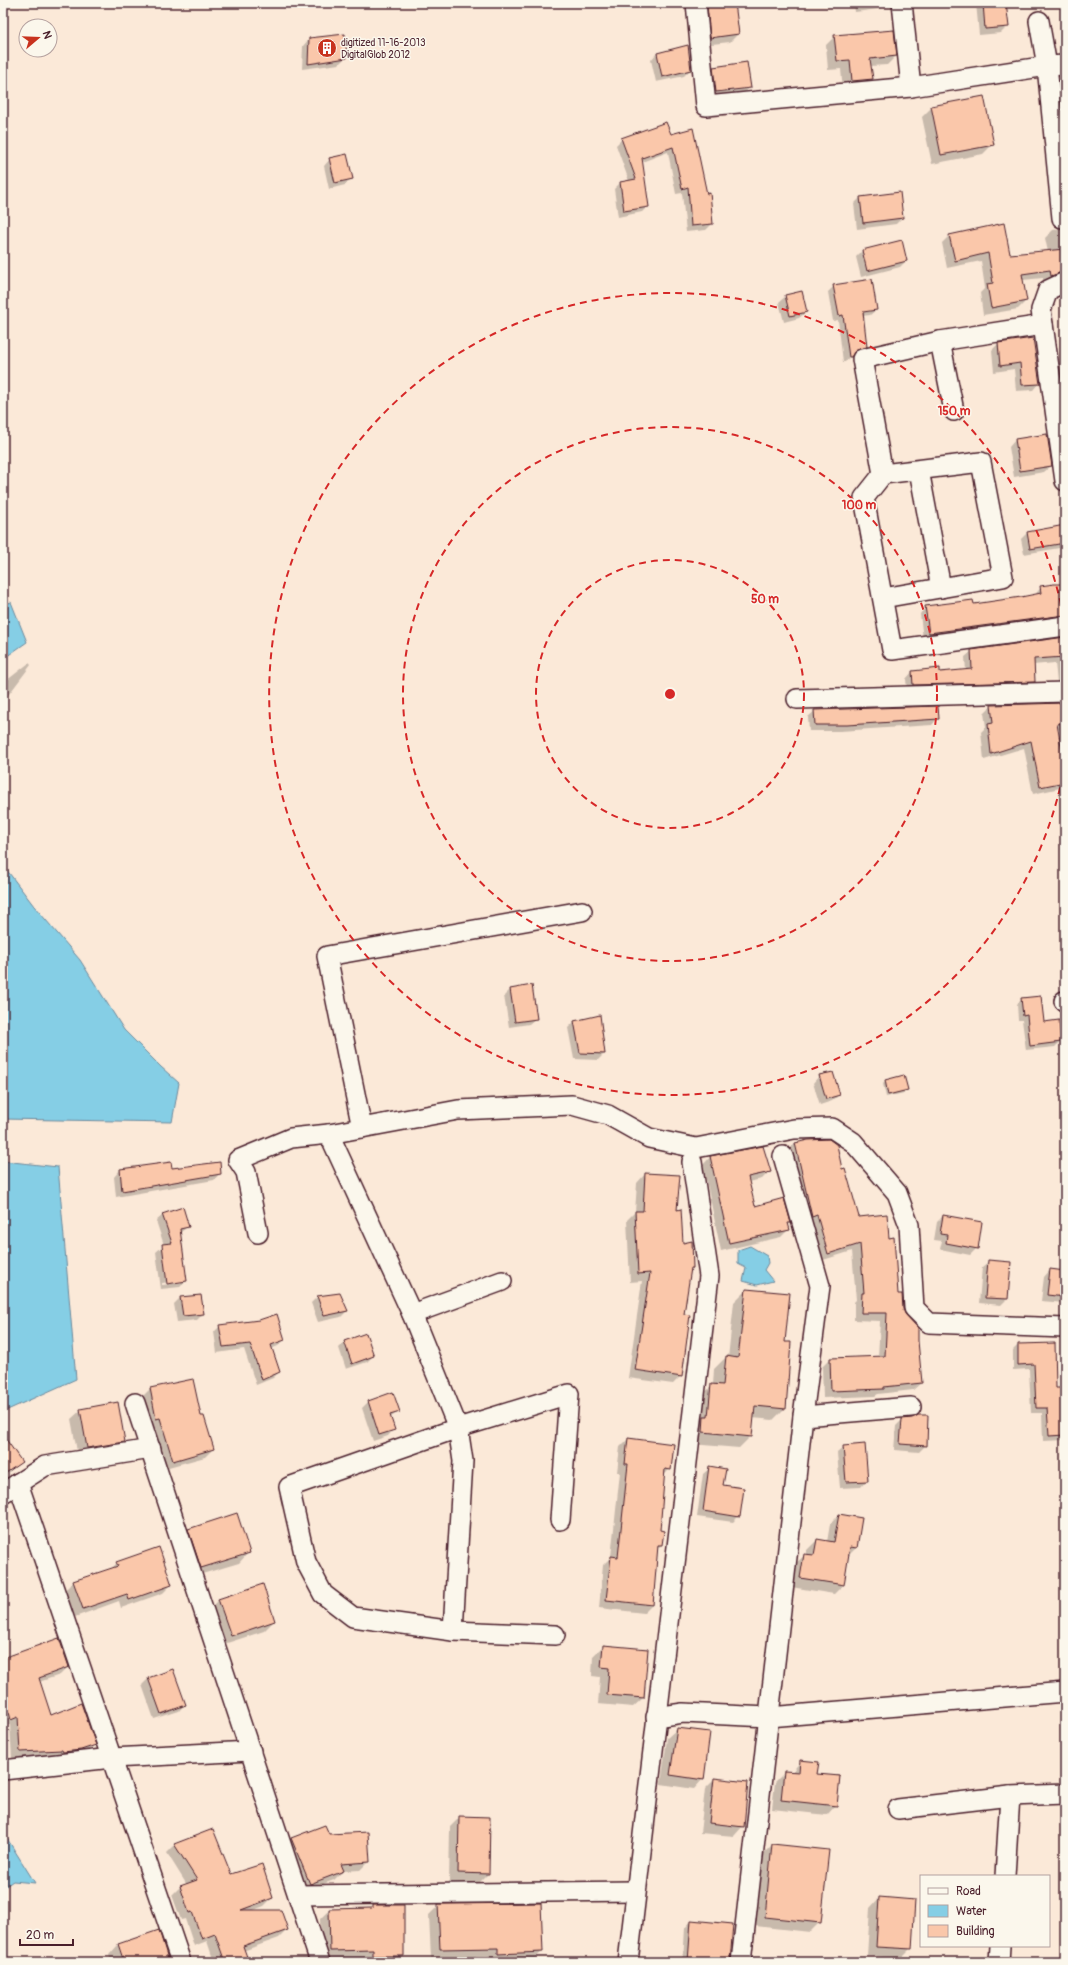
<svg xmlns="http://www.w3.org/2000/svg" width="1068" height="1965" viewBox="0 0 1068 1965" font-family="Pangolin,sans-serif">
<rect width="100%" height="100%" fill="#fbe9d8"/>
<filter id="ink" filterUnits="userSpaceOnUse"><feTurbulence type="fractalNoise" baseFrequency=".025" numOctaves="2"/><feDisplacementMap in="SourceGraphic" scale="8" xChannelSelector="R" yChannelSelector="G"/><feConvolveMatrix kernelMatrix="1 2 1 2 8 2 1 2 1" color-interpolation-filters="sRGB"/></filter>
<g filter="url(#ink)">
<g fill="#85cee5" stroke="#6d889b">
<polygon points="11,602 27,642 3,659 3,605"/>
<polygon points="3,865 34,906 80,960 124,1030 161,1067 179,1083 172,1122 3,1119"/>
<polygon points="3,1161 58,1167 76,1379 3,1412"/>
<polygon points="750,1246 767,1256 768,1263 764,1270 773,1281 757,1285 743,1281 746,1268 738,1264 738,1250"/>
<polygon points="3,1832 35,1883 13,1881 3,1888"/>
</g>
<g fill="#0003" fill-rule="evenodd">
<polygon points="695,3 734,3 738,34 730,42 703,45"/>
<polygon points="854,3 885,3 879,9 855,12"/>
<polygon points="976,3 1005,3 1008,26 1001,33 979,35"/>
<polygon points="835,36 896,56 887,65 870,66 872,79 863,88 843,90 841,69 828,70 826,45"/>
<polygon points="309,39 346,57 339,64 302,69 303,46"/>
<polygon points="688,46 690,70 684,76 656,82 651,60 657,53"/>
<polygon points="714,68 750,87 744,94 710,98 707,74"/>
<polygon points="1062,77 1065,77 1065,155 1054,85"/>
<polygon points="932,107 993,144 983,154 932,164 922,117"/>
<polygon points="670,136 712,224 706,230 686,232 682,193 676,194 668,152 642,162 648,206 642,212 618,217 614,189 620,183 629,181 616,145 622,139"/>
<polygon points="330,159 352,178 345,185 329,189 324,166"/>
<polygon points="860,198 902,218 896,224 857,229 854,204"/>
<polygon points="1065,228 1065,282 1043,284 1043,278 1022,280 1026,301 1018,309 983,315 980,293 985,288 981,261 947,268 942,243 950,235 1009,255 1048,252 1045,238 1053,230"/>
<polygon points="862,251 906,261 900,267 861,277 856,257"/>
<polygon points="834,286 876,310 870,315 862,316 866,346 860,352 851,355 845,362 843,362 838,320 833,321 828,292"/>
<polygon points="786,296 806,312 799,318 784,322 779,302"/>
<polygon points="1032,339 1039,383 1033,390 1016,391 1014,369 994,372 992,350 998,344"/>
<polygon points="1046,435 1051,466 1044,472 1014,477 1009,447 1015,440"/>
<polygon points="1065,526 1065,547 1024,554 1021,539 1028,532"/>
<polygon points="1065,585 1065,624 923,639 920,614 926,607 973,605 1035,595 1041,587"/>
<polygon points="1065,638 1065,681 1057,683 1055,663 1033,665 1034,681 1028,688 907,691 906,679 912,672 940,673 966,671 965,657 972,651"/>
<polygon points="29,663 31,665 3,702 3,680 6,681"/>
<polygon points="1065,704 1065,728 1057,730 1065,772 1065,783 1060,788 1033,794 1024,748 984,760 981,732 986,727 984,713 991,706"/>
<polygon points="815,711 938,718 932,725 840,731 809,731 808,717"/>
<polygon points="510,990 536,1018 529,1024 509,1027 504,996"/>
<polygon points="1022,999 1060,1042 1055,1047 1026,1050 1022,1020 1018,1020 1017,1004"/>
<polygon points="599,1016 604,1054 598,1060 574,1059 568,1028 574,1022"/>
<polygon points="832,1073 839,1095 832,1101 820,1105 813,1083 819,1076"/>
<polygon points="885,1081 907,1090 904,1093 886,1097 883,1084"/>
<polygon points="795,1143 842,1170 858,1218 889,1239 897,1295 916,1341 921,1383 913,1390 878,1394 875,1396 823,1398 822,1367 830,1359 878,1357 880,1321 854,1320 854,1302 856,1300 852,1251 820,1261 787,1151"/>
<polygon points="710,1157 770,1171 762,1179 748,1182 754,1207 789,1222 787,1224 789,1229 781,1237 721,1251 703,1165"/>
<polygon points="172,1169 220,1173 214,1180 116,1197 114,1177 120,1170"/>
<polygon points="645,1174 676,1211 682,1244 692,1267 689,1270 683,1315 681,1376 673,1384 628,1378 642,1281 630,1282 627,1220 635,1212 637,1183"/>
<path d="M163,1215l24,12 -7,6 6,48 -6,6 -19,2 -5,-37 8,-7 -8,-24zM181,1281v2l-19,2v-2z"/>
<polygon points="943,1216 977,1248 970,1255 940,1249 942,1241 934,1240 937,1222"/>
<polygon points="989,1261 1007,1299 1001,1305 979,1303 982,1267"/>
<polygon points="1050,1270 1065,1272 1065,1303 1041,1301 1044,1277"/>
<polygon points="746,1290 784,1343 785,1408 773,1420 752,1418 751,1436 739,1448 691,1444 700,1397 713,1385 714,1369 726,1357 728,1358 734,1302"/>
<polygon points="339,1294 347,1311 341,1317 318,1322 311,1303 317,1297"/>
<polygon points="200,1296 203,1314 197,1320 177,1322 174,1304 180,1298"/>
<polygon points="220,1326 284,1340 278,1346 271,1349 279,1372 273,1378 256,1385 244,1349 217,1353 214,1332"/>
<polygon points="345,1342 373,1356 367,1362 346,1369 339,1348"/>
<polygon points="1018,1345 1055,1389 1065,1389 1065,1440 1043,1441 1042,1413 1031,1413 1029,1369 1013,1370 1013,1350"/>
<polygon points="192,1380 200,1418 213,1449 205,1457 165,1468 142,1397 150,1389"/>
<polygon points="392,1394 399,1411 390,1418 394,1429 388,1436 373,1441 362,1408 368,1402"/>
<polygon points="81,1410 124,1442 115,1451 78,1457 71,1419"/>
<polygon points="902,1420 926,1445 919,1452 894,1450 896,1426"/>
<polygon points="3,1437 21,1462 3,1477"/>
<polygon points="628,1439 670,1469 663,1476 658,1531 661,1545 657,1549 652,1605 644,1613 599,1608 603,1565 611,1557 620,1472 617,1472 620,1447"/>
<polygon points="844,1447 867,1480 861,1487 840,1488 837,1453"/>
<polygon points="710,1468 722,1486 739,1516 733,1522 697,1517 703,1474"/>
<polygon points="839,1515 861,1518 856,1548 848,1556 843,1585 834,1594 791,1587 795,1564 805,1555 807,1555 807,1550 817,1540 827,1542 830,1524"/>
<polygon points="189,1530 248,1553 239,1563 192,1577 179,1539"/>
<polygon points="117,1563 171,1585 163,1593 121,1608 119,1601 75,1617 65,1590 73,1582 111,1569"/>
<polygon points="219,1600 274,1621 264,1631 221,1645 209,1610"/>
<polygon points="603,1646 647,1650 643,1698 633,1707 598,1704 600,1677 592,1676 593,1656"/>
<polygon points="3,1660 68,1667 60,1675 39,1682 51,1716 94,1745 86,1753 54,1757 12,1759 10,1725 3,1726"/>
<polygon points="172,1670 185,1704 179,1711 154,1719 142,1685 148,1679"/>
<polygon points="677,1729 703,1779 694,1789 661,1784 667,1738"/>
<polygon points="801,1761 836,1805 827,1815 772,1809 775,1782 785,1772 791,1773"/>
<polygon points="714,1780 743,1826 734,1836 700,1833 705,1789"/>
<polygon points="460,1817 488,1874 479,1883 449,1883 450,1827"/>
<polygon points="212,1830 230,1875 272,1898 264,1906 251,1911 287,1930 279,1938 243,1951 246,1957 240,1962 214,1962 207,1941 194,1946 185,1919 181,1920 172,1895 180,1887 187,1885 167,1853 175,1845"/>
<polygon points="328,1835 369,1861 360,1870 343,1871 334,1880 301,1892 283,1847 292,1839"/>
<polygon points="772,1845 820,1922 810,1932 755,1926 762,1855"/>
<polygon points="879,1898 911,1948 901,1958 867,1956 870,1908"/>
<polygon points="439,1905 542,1952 532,1961 489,1962 488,1957 431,1958 429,1915"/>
<polygon points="403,1906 403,1955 397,1962 364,1962 364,1960 321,1960 320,1919 329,1910"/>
<polygon points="691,1921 729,1962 683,1962 685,1928"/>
<polygon points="158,1932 168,1962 111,1962 109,1955 118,1945"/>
</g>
<g fill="#fac7aa" stroke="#4a1f2b">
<polygon points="724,3 735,3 739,34 710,38 707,5"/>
<polygon points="983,3 1006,3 1009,27 985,29"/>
<polygon points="894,30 897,56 870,59 873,79 852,81 850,60 837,61 834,35"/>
<polygon points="345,34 347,58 308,64 309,38"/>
<polygon points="688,45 691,70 662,77 657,53"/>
<polygon points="747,62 751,88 716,92 713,67"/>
<polygon points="984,96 994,145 941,155 931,106"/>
<polygon points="666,122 671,134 693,128 707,194 710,193 713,224 691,226 688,187 682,189 673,147 642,158 649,207 624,211 620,182 636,179 621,138"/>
<polygon points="347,154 353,179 335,183 329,158"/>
<polygon points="900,192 903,218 863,223 860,197"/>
<polygon points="1004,223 1010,254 1065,249 1065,271 1051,276 1050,270 1022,274 1027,301 991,308 987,284 993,283 988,253 955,261 949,235"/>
<polygon points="902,240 907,261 867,271 862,250"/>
<polygon points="872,279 877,310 863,312 867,347 855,351 851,357 849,357 843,315 839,316 833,285"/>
<polygon points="802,291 807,312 790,316 785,295"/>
<polygon points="1033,338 1040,384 1022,385 1020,363 1000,366 998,343"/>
<polygon points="1047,434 1052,466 1020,471 1015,439"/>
<polygon points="1065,525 1065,543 1030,549 1027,532"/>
<polygon points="1054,584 1065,584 1065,615 929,633 925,606 973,600 974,604 1021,597 1041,593 1040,586"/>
<polygon points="1065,637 1065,657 1034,659 1035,682 913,685 912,671 940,668 940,672 972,669 971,650"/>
<polygon points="1065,703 1065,723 1057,724 1065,768 1065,782 1040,787 1031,741 991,754 988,724 993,723 991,705"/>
<polygon points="938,706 939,719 847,725 815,725 814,710"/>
<polygon points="532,985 537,1019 515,1022 510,989"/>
<polygon points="1041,996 1044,1022 1059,1020 1061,1042 1030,1046 1027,1015 1023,1016 1021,998"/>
<polygon points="600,1015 605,1054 580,1053 574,1021"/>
<polygon points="833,1072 840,1095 826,1099 819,1075"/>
<polygon points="904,1075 908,1090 888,1095 885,1080"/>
<polygon points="829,1139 837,1145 842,1169 845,1168 859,1217 887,1214 889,1238 894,1237 898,1294 902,1294 903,1309 906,1315 918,1328 918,1341 922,1383 884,1387 884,1389 831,1391 830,1358 885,1356 887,1313 861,1313 862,1293 864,1293 860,1244 828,1254 817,1215 812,1217 795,1143 808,1140"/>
<polygon points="763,1146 771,1172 748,1177 755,1206 784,1198 791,1223 788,1223 790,1230 729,1243 710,1156"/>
<polygon points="171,1162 172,1168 220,1162 221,1174 122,1191 120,1169"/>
<polygon points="645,1173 680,1175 677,1210 681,1209 683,1243 692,1241 693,1268 691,1268 684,1314 690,1315 682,1377 635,1370 650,1273 638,1274 635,1211 643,1211"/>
<polygon points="183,1207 189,1227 180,1229 187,1281 167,1284 162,1244 172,1243 162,1214"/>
<polygon points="943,1215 982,1222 978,1249 946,1243 947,1235 940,1234"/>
<polygon points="988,1260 1011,1262 1008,1299 985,1298"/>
<polygon points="1050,1269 1065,1271 1065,1297 1047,1295"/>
<polygon points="746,1289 790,1293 785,1342 791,1342 786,1409 755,1406 752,1437 703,1432 704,1417 708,1417 711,1384 723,1385 726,1356 738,1358"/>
<polygon points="340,1293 348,1311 324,1316 317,1296"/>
<polygon points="201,1295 204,1314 183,1316 180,1297"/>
<polygon points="277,1314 285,1340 271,1345 280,1372 262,1380 250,1344 223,1347 219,1325 259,1320"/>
<polygon points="366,1333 374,1356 352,1364 344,1341"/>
<polygon points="1055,1343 1056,1388 1065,1388 1065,1435 1049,1436 1047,1408 1036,1408 1034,1364 1018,1365 1018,1344"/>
<polygon points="193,1379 201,1416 204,1416 214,1449 173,1461 160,1418 156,1419 150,1388"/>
<polygon points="393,1392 400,1412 390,1415 395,1430 379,1435 368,1401"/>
<polygon points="118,1402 125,1442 87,1448 80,1409"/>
<polygon points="918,1415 928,1415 927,1446 900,1444 902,1419 912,1418"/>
<polygon points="3,1435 22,1462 3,1475"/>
<polygon points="628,1438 674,1444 671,1470 665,1469 660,1530 664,1531 662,1545 658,1545 653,1605 606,1600 611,1556 618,1557 628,1464 625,1464"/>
<polygon points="865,1444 868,1481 846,1482 843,1446"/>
<polygon points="709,1466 726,1469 723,1485 744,1488 740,1517 703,1511"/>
<polygon points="237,1513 250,1553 201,1568 188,1529"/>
<polygon points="839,1514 862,1518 857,1548 850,1547 844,1585 800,1578 804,1554 814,1555 817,1539 834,1542"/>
<polygon points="159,1547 172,1585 129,1600 127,1594 83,1609 73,1581 118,1566 116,1562"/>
<polygon points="263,1584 275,1621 231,1636 218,1599"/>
<polygon points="59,1638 69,1667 39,1678 51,1715 81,1703 96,1745 81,1750 63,1752 62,1750 20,1752 18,1717 11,1720 9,1712 3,1714 3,1658"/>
<polygon points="603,1645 648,1649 644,1698 607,1695 609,1668 601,1667"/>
<polygon points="173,1669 186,1705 161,1714 148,1678"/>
<polygon points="677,1728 710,1732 704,1780 670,1775"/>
<polygon points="800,1760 819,1762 817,1774 840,1776 837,1806 781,1800 784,1771 799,1772"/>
<polygon points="714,1778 748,1782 744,1827 709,1823"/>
<polygon points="459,1816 490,1817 489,1874 458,1873"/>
<polygon points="325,1825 329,1834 368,1832 370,1862 341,1864 344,1871 310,1884 291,1838"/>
<polygon points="213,1829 231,1874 262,1864 273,1898 241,1910 281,1910 288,1930 243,1946 247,1957 233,1962 225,1962 215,1934 202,1939 192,1912 189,1913 180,1886 197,1880 174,1844"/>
<polygon points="772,1844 829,1850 821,1923 765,1917"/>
<polygon points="879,1897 915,1900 912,1949 876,1947"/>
<polygon points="541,1903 543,1952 498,1954 498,1948 440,1949 438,1904"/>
<polygon points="372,1905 404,1905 404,1956 373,1956 373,1950 330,1951 329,1909 372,1908"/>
<polygon points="691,1920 733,1924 730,1962 688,1962"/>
<polygon points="159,1930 169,1962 124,1962 118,1944"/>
</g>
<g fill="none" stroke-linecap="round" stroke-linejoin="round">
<defs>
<g id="minor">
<polyline points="696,3 706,106 911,87 1047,66 1065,65"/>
<polyline points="902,3 911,87"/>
<polyline points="1039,21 1047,66 1062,218"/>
<polyline points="1065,282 1048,290 1041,310 1065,481"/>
<polyline points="940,341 1043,325"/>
<polyline points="919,470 941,588"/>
<polyline points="883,474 862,359 940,341 954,411"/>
<polyline points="883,598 1003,577 981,462 883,474 864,498 892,650 1065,626"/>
<polyline points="797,699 1065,692"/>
<polyline points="1064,1001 1065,1001"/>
<polyline points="362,1128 327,956 582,911"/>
<polyline points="329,1134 412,1314 458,1428 463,1461 453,1631"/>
<polyline points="258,1233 246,1172 238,1160 291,1138 329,1134 458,1110 572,1105 608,1115 649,1138 696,1148 794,1129 832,1128 853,1142 897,1193 909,1225 914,1308 929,1323 1065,1328"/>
<polyline points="412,1314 502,1281"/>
<polyline points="135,1403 320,1962"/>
<polyline points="803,1416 911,1407"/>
<polyline points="18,1483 181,1962"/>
<polyline points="3,1493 45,1466 151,1449"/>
<polyline points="555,1635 453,1631 353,1617 323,1594 306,1562 289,1487 458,1428 569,1394 560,1520"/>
<polyline points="656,1717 683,1713 769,1717 1065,1692"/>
<polyline points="3,1770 112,1758 251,1751"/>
<polyline points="898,1809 1010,1796 1065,1794"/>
<polyline points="1005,1876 1010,1796"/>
<polyline points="298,1895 635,1891"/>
<polyline points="628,1962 709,1276 692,1162"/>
<polyline points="741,1962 803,1416 820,1286 783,1156"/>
<polyline points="999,1962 1000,1946"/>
</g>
</defs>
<use href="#minor" stroke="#4a1f2b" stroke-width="22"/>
<use href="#minor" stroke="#fbf7ec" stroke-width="19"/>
</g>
</g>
<g fill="none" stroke="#d62828" stroke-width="2" stroke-dasharray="7 5">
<circle cx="670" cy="694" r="134"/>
<circle cx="670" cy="694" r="267"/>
<path d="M1065 764A401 401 0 1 1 1065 624"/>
</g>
<defs>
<symbol id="building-disc" viewBox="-11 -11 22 22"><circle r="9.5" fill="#c8321e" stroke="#fbf7ec"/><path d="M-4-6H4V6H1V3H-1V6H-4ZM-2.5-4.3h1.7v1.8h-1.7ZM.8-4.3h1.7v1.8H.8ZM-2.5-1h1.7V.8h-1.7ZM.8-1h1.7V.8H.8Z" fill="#fff"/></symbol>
</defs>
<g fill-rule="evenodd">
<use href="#building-disc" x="316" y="37" width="22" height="22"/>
</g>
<g text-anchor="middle" stroke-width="3" stroke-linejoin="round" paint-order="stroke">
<g font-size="10" fill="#4a1f2b" stroke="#fbf7ec" text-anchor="start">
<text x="341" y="46">digitized 11-16-2013<tspan x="341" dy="12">DigitalGlob 2012</tspan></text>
</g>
</g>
<circle cx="670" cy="694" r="6" fill="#d62828" stroke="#fbf7ec" stroke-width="2"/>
<g font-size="12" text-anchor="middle" font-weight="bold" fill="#d62828" stroke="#fbf7ec" stroke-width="3" stroke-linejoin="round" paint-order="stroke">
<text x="954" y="415">150 m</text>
<text x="859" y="509">100 m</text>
<text x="765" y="603">50 m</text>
</g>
<rect width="1068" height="1965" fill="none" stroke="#fbf7ec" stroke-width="16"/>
<rect x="8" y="8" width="1052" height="1949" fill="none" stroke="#4a1f2b" stroke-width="1.5" filter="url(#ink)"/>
<rect x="920" y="1875" width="130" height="72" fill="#fbf7ec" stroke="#b4a19f"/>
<rect x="928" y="1888" width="20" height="6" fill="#fbf7ec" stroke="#b4a19f"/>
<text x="956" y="1895" font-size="12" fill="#4a1f2b">Road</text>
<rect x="928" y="1905" width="20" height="12" fill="#85cee5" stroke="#b4a19f"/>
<text x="956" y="1915" font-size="12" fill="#4a1f2b">Water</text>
<rect x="928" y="1925" width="20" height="12" fill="#fac7aa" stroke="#b4a19f"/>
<text x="956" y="1935" font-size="12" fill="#4a1f2b">Building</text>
<g transform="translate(38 38) rotate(71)"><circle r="19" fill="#fbf7ec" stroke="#b4a19f"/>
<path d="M0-3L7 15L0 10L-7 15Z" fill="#c8321e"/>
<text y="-6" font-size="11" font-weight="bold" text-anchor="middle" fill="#4a1f2b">N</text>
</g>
<path d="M20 1939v6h53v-6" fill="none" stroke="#4a1f2b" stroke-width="2"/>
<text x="26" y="1939" font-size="12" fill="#4a1f2b" stroke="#fbf7ec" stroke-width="3" paint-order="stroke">20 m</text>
</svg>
